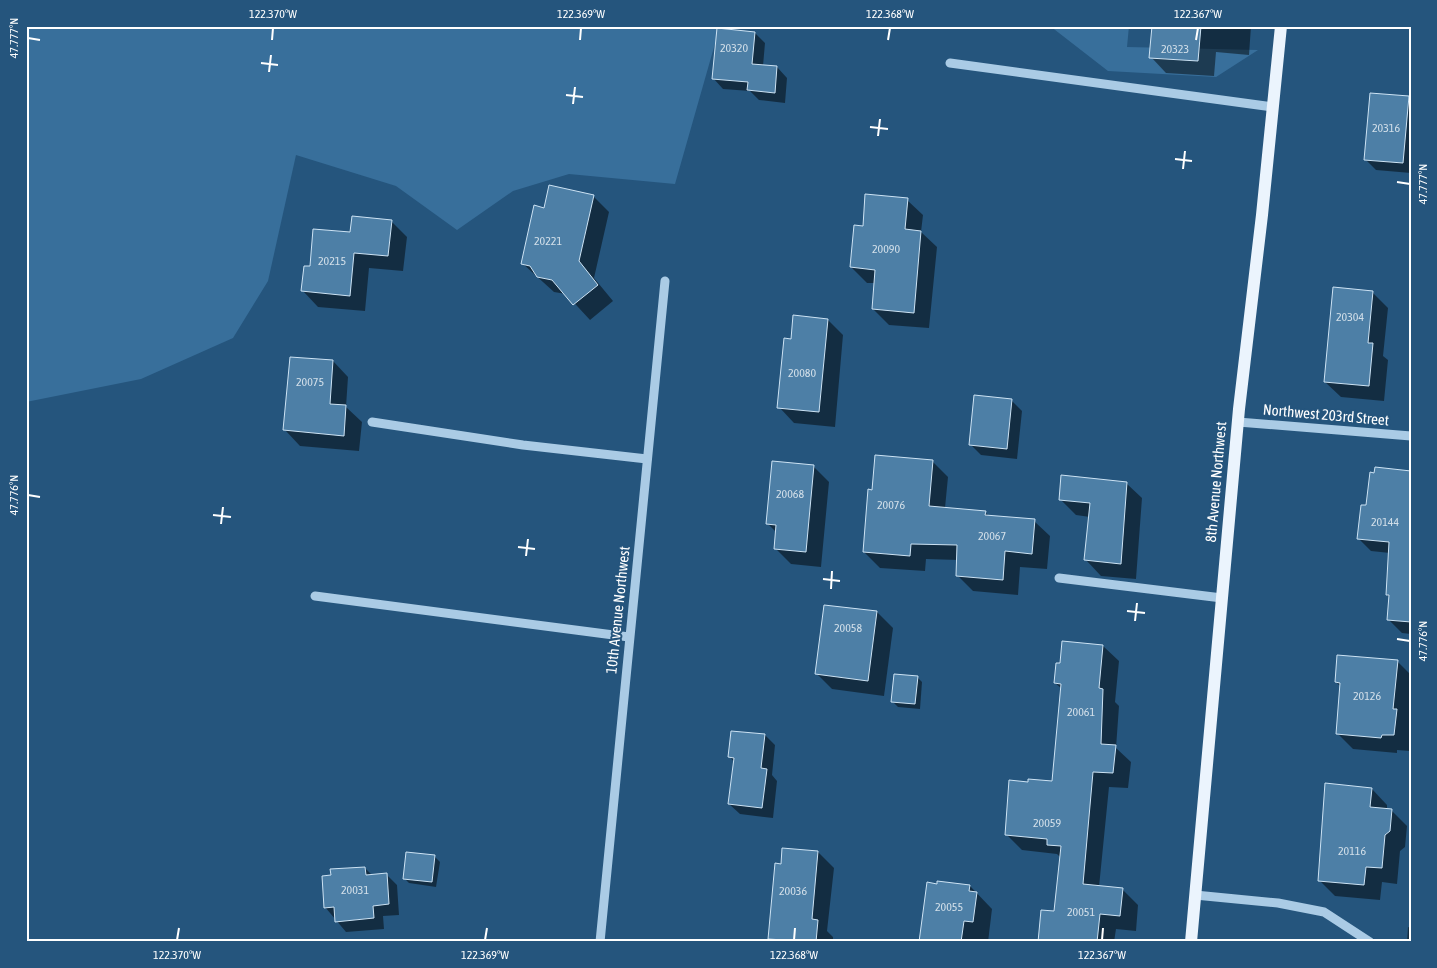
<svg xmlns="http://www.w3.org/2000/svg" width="1437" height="968" viewBox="0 0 1437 968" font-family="'Asap Condensed',sans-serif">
<rect width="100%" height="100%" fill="#25557d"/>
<g fill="#386f9b">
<polygon points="26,26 720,26 675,184 569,174 513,191 457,230 396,186 296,155 268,281 233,338 141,379 26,402"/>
<polygon points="1050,26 1129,26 1127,47 1258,50 1216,77 1108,71"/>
</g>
<g fill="#0007">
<polygon points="1153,26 1251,26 1249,55 1216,52 1214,76 1166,73 1151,57"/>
<polygon points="755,33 765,43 763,66 777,67 787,78 785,103 759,100 750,91 723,89 713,78"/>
<polygon points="1408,97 1411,100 1411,173 1376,170 1365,159"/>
<polygon points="593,196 609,212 594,278 613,301 590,320 566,294 554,292 522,263"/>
<polygon points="907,200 923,215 921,232 937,247 929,328 889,325 873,309 875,283 867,283 851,267 864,227"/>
<polygon points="391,221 407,237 403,271 369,268 365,311 318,307 303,291 351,233"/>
<polygon points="1372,292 1388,308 1383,356 1388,360 1384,401 1341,397 1325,382"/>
<polygon points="828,320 843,335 835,427 794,423 779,407 792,340"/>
<polygon points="333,361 348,377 346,407 362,422 359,451 300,446 285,430"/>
<polygon points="1011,400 1022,411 1017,459 981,455 970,444"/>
<polygon points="932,461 948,477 945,508 985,512 990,517 1034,521 1050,536 1047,569 1020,567 1018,595 973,591 957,575 958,560 926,559 925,571 880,568 864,552 874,491"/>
<polygon points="813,466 829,482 821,567 791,564 775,548 776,532 768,524"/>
<polygon points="1411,472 1411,634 1402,633 1389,620 1390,598 1387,595 1390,553 1371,551 1358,538 1368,507"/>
<polygon points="1126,483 1142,498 1136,579 1101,576 1086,560 1090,517 1076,515 1060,499"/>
<polygon points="825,606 877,612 893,628 884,696 832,689 816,673"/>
<polygon points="1103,646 1119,661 1115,702 1119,706 1116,748 1131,762 1128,788 1109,787 1099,887 1123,890 1138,905 1136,931 1116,929 1114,942 1039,942 1055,913 1061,858 1057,854 1022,850 1006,834 1029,783 1053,783 1062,689 1055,683 1061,664"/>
<polygon points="1397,661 1411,675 1410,751 1397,750 1397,753 1353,749 1337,733 1341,687 1336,682"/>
<polygon points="917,677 922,682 920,709 898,707 893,702"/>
<polygon points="765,735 775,745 772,775 777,781 773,818 740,814 729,804 734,762 730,757"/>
<polygon points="1372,789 1387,805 1387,810 1391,810 1407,826 1405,847 1400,851 1397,884 1382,882 1380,900 1335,896 1319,880"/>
<polygon points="818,852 834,868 827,931 833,937 833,942 772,942 769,939 782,865"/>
<polygon points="435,857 440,862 436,887 409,883 404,878"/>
<polygon points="365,868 372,875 386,874 397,885 399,915 383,916 384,929 346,932 325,907"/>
<polygon points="970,886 992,909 988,942 920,942"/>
<polygon points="1408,927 1411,928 1411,942 1407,942"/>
</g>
<g fill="#4d7fa6" stroke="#cde3f4">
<polygon points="1152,26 1201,26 1198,61 1149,58"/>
<polygon points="717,28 755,32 752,64 777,66 775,93 747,90 748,82 712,79"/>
<polygon points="1370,93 1409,96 1403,163 1364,160"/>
<polygon points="549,185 594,195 579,261 598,285 573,305 552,280 537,277 530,266 521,264 534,205 544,208"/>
<polygon points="865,194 908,198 905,229 921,231 914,313 872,309 875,270 850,267 854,225 863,226"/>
<polygon points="352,216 392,220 388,256 354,253 350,296 301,291 304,266 310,266 313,229 350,232"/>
<polygon points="1333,287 1373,291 1368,343 1373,343 1369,386 1324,382"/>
<polygon points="793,315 828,319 819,412 777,408 784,338 791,339"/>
<polygon points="290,357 333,360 330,404 346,405 344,436 283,430"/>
<polygon points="974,395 1012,399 1007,449 969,445"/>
<polygon points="875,455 933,460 929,506 986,511 985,515 1035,519 1032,554 1005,551 1003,580 956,576 957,545 911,544 910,556 863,552 868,489 872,490"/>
<polygon points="772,461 814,465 806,552 774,549 776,525 766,524"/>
<polygon points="1375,467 1411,471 1411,622 1387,620 1389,595 1386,595 1389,542 1357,539 1361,505 1366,505 1370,472 1374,473"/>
<polygon points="1061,475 1127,482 1121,564 1084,560 1090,503 1059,500"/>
<polygon points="824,605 877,611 868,681 815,674"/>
<polygon points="1062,641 1103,645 1099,688 1103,689 1101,744 1116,745 1113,773 1093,772 1083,884 1123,888 1120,916 1100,914 1097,942 1038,942 1041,910 1054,911 1061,846 1047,845 1047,839 1005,835 1009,780 1028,782 1028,779 1052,781 1061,684 1054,683 1056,663 1060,663"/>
<polygon points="1337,655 1398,660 1393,709 1397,709 1394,735 1382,735 1381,738 1336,734 1340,683 1335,682"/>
<polygon points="894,674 918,676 915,704 891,702"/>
<polygon points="731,731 765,734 761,768 767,769 762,808 728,804 734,758 728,757"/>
<polygon points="1325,783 1372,788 1370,807 1392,809 1390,831 1385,835 1382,868 1366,867 1364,885 1318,881"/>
<polygon points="782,848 818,851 812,919 818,920 816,942 768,939 775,863 781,864"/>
<polygon points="406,852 435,855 432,882 403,879"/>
<polygon points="365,867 366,875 387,873 389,904 373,906 374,918 335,922 334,907 324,908 322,876 331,875 330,869"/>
<polygon points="937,881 970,885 969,891 977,892 973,922 964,921 961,942 919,942 927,882 937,884"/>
</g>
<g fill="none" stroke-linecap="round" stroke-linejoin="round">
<g stroke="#aacbe5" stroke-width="9">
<polyline points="950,63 1273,107"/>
<polyline points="372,422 523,445 647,459"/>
<polyline points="1238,422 1411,436"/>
<polyline points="1059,578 1222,598"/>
<polyline points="315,596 629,637"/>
<polyline points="1195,895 1278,903 1324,912 1370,942"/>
<polyline points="600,942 665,281"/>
</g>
<polyline stroke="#ebf4fd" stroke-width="12" points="1191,942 1239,409 1262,215 1281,26"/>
</g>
<path fill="none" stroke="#fff" stroke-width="2" d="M28,38l12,2M272,40l1,-12M580,40l1,-12M888,40l2,-12M1196,40l2,-12M261,63l17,2M269,72l2,-17M566,95l17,2M573,104l2,-17M870,127l18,2M878,136l2,-17M1175,159l17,2M1183,169l2,-18M1397,182l13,2M28,495l12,2M213,515l18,2M221,524l2,-17M518,547l17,2M526,556l2,-17M823,579l17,2M831,589l1,-18M1127,611l18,2M1135,621l2,-18M1397,639l13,2M177,940l2,-12M485,940l2,-12M794,940l1,-12M1102,940l1,-12"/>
<g text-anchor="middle" stroke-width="4" stroke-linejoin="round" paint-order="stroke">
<g font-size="12" fill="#d2dfe9">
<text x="734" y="52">20320</text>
<text x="1175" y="53">20323</text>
<text x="1386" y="132">20316</text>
<text x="548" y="245">20221</text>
<text x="886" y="253">20090</text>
<text x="332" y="265">20215</text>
<text x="1350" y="321">20304</text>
<text x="802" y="377">20080</text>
<text x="310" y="386">20075</text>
<text x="790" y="498">20068</text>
<text x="891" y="509">20076</text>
<text x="1385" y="526">20144</text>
<text x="992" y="540">20067</text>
<text x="848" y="632">20058</text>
<text x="1367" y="700">20126</text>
<text x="1081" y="716">20061</text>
<text x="1047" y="827">20059</text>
<text x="1352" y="855">20116</text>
<text x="355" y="894">20031</text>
<text x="793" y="895">20036</text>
<text x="949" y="911">20055</text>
<text x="1081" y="916">20051</text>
</g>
<g font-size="15" fill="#fff" stroke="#25557d">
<text transform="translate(1326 415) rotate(5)" y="5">Northwest 203rd Street</text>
<text transform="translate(1216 482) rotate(-85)" y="5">8th Avenue Northwest</text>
<text transform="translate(618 610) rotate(-84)" y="5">10th Avenue Northwest</text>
</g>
</g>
<rect width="1437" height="968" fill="none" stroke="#25557d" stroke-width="55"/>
<rect x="28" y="28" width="1382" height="912" fill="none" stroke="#fff" stroke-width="2"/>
<g font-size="12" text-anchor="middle" fill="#fff">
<text x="273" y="18">122.370°W</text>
<text x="581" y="18">122.369°W</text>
<text x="890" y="18">122.368°W</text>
<text x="1198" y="18">122.367°W</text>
<text transform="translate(14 38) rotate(-90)" y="4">47.777°N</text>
<text transform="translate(1423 184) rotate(-90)" y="4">47.777°N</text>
<text transform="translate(14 495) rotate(-90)" y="4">47.776°N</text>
<text transform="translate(1423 641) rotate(-90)" y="4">47.776°N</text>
<text x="177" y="959">122.370°W</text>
<text x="485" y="959">122.369°W</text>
<text x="794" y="959">122.368°W</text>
<text x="1102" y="959">122.367°W</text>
</g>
</svg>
